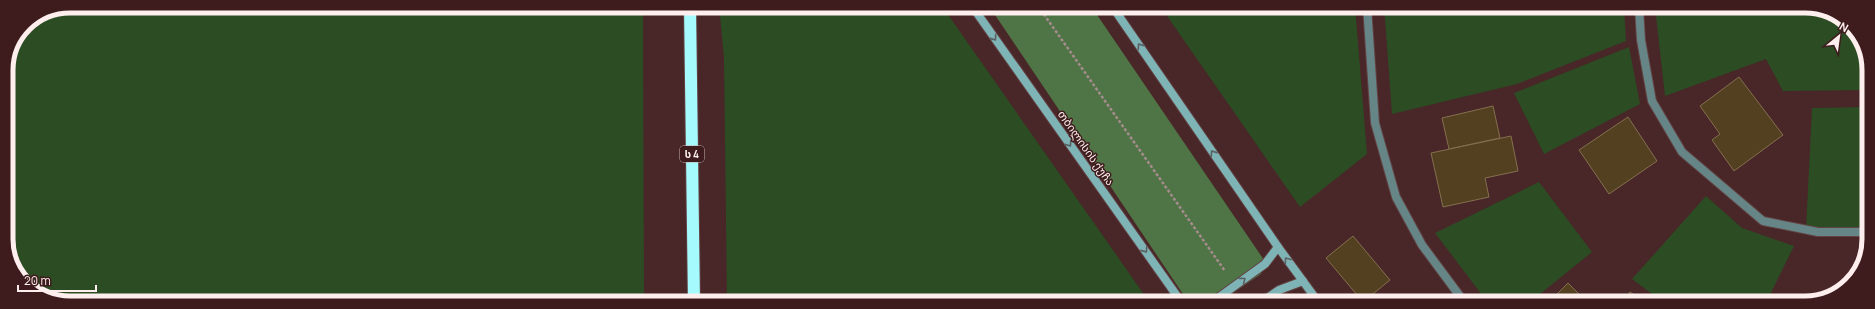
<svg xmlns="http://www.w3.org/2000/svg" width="1875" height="309" viewBox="0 0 1875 309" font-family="Manrope,'Noto Sans Georgian',sans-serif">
<rect width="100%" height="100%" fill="#492627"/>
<g fill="#2c4c24">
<polygon points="70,6 643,6 644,303 61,302 27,287 8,256 6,69 25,24"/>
<polygon points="719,6 942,6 1150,303 727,303 724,57"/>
<polygon points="1160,6 1355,6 1367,154 1300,207"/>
<polygon points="1384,6 1624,7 1626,41 1517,84 1392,114"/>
<polygon points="1655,7 1814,7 1850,24 1868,57 1868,90 1783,91 1766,59 1665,96"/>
<polygon points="1629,47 1640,104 1544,154 1514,93"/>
<polygon points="1868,107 1868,229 1806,230 1812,108"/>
<polygon points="1539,182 1592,252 1529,303 1488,303 1435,233"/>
<polygon points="1706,196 1742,228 1794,246 1766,303 1664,303 1632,279"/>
</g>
<polygon fill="#4f7446" points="989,6 1091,6 1264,260 1261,274 1218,303 1189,303"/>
<g fill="#524020" stroke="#84704f">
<polygon points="1739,77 1783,135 1734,171 1712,140 1720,134 1700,106"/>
<polygon points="1493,106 1500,138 1449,149 1442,118"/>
<polygon points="1628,117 1657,161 1609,194 1579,150"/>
<polygon points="1511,136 1518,171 1485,178 1489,197 1443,207 1431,153"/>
<polygon points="1353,236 1390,280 1363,302 1326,258"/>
<polygon points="1568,283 1588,303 1548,303"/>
<polygon points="1630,292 1647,303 1623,303"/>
</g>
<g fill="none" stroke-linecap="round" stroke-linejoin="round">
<defs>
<g id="street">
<polyline points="1367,6 1375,123 1396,197 1422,245 1465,303"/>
<polyline points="1639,7 1641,40 1652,101 1682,152 1763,221 1818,232 1868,232"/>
</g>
<g id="secondary">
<polyline points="972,6 1182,303"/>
<polyline points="1112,6 1278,247 1319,303"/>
<polyline points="1211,303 1265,264 1278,247"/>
<polyline points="1260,303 1279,290 1303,281"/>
</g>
<polyline id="highway" points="690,6 694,303"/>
</defs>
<use href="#street" stroke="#624243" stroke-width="10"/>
<use href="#secondary" stroke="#624243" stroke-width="10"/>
<use href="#highway" stroke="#624243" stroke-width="14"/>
<polyline stroke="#a58c8c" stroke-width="2.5" stroke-dasharray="3 2" stroke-linecap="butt" points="1038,6 1225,271"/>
<use href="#street" stroke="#658587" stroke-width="8"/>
<use href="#secondary" stroke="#7fb4b7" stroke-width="8"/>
<use href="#highway" stroke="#a5fafe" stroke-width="12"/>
</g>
<defs><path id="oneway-chevron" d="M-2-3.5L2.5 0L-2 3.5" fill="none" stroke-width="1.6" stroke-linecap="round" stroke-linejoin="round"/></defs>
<g stroke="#5b6062">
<use href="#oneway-chevron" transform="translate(994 38) rotate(55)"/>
<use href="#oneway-chevron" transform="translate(1140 46) rotate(-125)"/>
<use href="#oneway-chevron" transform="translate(1069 144) rotate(55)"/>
<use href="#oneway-chevron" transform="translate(1213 153) rotate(-125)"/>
<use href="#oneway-chevron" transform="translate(1145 250) rotate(55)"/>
<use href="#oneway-chevron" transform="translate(1287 260) rotate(-126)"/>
<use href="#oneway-chevron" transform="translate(1243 280) rotate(-37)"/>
</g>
<g text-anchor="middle" stroke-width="3" stroke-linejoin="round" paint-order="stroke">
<rect fill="#3e1c1d" stroke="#c4b0af" stroke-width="1" x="680" y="146" width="24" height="16" rx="3"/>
<g font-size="10" font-weight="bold" fill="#feefee">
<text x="692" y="158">ს 4</text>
</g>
<g font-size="11" fill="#feefee" stroke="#3e1c1d">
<text transform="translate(1086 148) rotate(55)" y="4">თბილისის ქუჩა</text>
</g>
</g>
<path d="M0 0H1875V309H0ZM70 13H1805A57 57 0 0 1 1862 70V239A57 57 0 0 1 1805 296H70A57 57 0 0 1 13 239V70A57 57 0 0 1 70 13Z" fill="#3e1c1d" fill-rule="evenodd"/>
<path fill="none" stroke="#feefee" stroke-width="5" d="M70 13H1805A57 57 0 0 1 1862 70V239A57 57 0 0 1 1805 296H70A57 57 0 0 1 13 239V70A57 57 0 0 1 70 13Z"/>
<g transform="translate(1839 36) rotate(29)" stroke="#3e1c1d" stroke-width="3" paint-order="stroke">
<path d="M0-3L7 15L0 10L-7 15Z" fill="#feefee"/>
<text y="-6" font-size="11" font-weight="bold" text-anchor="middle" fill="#feefee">N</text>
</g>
<path d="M18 285v6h78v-6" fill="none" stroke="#feefee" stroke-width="2"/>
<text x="24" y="285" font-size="12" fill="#feefee" stroke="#3e1c1d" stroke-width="3" paint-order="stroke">20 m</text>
</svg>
